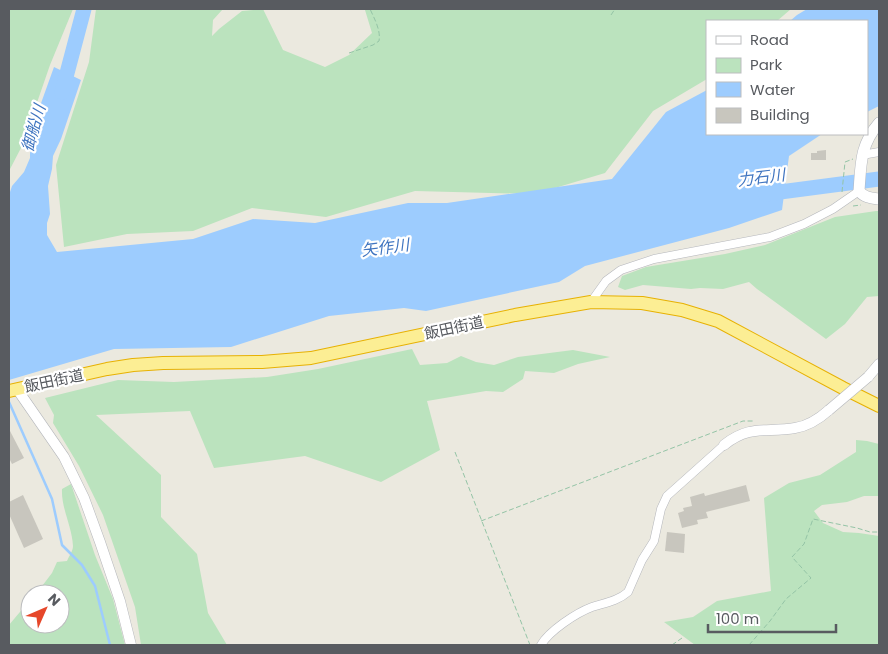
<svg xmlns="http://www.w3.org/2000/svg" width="888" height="654" viewBox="0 0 888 654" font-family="Poppins,'Noto Sans JP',sans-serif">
<rect width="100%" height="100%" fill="#ebe9df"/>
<g fill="#bbe3be">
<polygon points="9,9 73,9 50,65 22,146 9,171"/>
<polygon points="96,9 223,9 213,20 212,36 219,29 242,11 263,9 283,50 325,67 349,55 372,33 365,10 368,9 791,9 777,21 707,21 707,79 653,111 605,173 535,194 415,191 326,217 252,208 193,231 127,234 64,247 56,165 89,62"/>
<polygon points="876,211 879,211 879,296 867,297 845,324 826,339 757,289 749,282 723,289 700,288 691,289 643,285 625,290 618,287 622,276 646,267 725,254 765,245 835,217"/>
<polygon points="412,349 420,365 447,363 461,356 476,362 494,365 518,357 573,350 610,357 578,364 554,373 525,371 523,379 503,392 486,391 427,401 440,450 381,482 305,456 214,468 190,411 96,415 161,475 161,517 197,554 208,613 227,645 141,645 135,607 103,515 79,466 53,423 54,415 45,398 118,380 174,382 267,377 318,369"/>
<polygon points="856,440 867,441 879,444 879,496 864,496 847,502 822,505 814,511 823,523 843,532 859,533 879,536 879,645 695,645 664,622 693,617 717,601 771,591 764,498 789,483 820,475 856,452"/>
<path d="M71,484l24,71 18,44 12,46h-116v-20l21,-25v24h30v-30h-24l16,-21 5,-11 10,-1c2,-5 6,-10 6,-15 -1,-20 -12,-38 -11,-57z"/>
</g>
<g fill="#9dccfe">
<polygon points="807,9 879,9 879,106 867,112 867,21 790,21 797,15"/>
<polygon points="54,67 81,80 61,139 53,156 52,169 48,186 50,214 47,223 47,235 57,252 193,239 253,219 315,223 408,203 447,203 612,179 666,112 707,90 707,134 822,134 789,156 782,210 729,228 585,266 559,282 426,311 404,308 329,316 231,347 114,349 9,380 9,195 12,186 24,172 30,158 30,153 35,137 31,128 25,123 27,117 34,116 40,106"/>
</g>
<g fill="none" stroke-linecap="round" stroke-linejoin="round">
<polyline stroke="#9dccfe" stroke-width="2.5" points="9,402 52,499 62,545 82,565 95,586 110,645"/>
<g stroke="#9dccfe" stroke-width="15">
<polyline points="62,92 84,9"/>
<polyline points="765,194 879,179"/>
</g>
</g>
<g fill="#c8c6be">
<polygon points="826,150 826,160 811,160 811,153 817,153 817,151"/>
<polygon points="9,429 24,458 12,464 9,458"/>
<polygon points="746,485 750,501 706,512 708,518 697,520 698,524 682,528 678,513 684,511 683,508 692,506 690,497 704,493 705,496"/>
<polygon points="23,495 43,539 24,548 9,514 9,502"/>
<polygon points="667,532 685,534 684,553 665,551"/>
</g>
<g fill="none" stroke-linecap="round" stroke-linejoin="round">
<defs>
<g id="minor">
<polyline points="862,155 879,152"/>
<polyline points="591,302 606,281 621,270 654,259 770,237 804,224 833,209 859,191"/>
<path d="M541,645c8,-14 35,-32 51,-38 12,-4 26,-6 36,-15l14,-32 12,-19 7,-32 6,-13 57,-51"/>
</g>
<g id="tertiary">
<polyline points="868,377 879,364"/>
<polyline points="17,389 64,457 84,498 100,542 120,601 131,645"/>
<path d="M724,445c26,-21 43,-12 71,-17 13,-2 24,-9 34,-18"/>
</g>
<path id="secondary" d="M879,123c-19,22 -18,41 -20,68 6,7 12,7 20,8"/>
<polyline id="trunk" points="9,391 107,369 133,365 163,363 262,362 311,358 515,315 591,302 642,303 682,310 718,321 843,388 879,406"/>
</defs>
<use href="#minor" stroke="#b5b7bc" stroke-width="9"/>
<use href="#tertiary" stroke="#b5b7bc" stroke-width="11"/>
<use href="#secondary" stroke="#b5b8be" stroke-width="12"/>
<use href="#trunk" stroke="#e7b103" stroke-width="14"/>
<g stroke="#94c4a6" stroke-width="1" stroke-dasharray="5 2.5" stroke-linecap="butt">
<polyline points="611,15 615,9"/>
<path d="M349,53l24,-8 6,-4c2,-11 -5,-23 -9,-32"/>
<polyline points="842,192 845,162 853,159"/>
<polyline points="853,206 861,205"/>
<polyline points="455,452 530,645"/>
<polyline points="481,521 743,421 755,421"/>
<polyline points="672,645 682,638"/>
<polyline points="749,645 770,621 786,599 811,578 792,557 804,544 813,519 857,528 870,532 879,532"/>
</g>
<use href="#minor" stroke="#fff" stroke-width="8"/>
<use href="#tertiary" stroke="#fff" stroke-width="10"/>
<use href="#secondary" stroke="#fff" stroke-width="11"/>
<use href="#trunk" stroke="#fcee94" stroke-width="12"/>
<defs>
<polyline id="tertiary-bridge" points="829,410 868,377"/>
</defs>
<use href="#tertiary-bridge" stroke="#b5b7bc" stroke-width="11" stroke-linecap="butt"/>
<use href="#tertiary-bridge" stroke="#fff" stroke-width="10"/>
</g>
<g text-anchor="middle" stroke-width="4.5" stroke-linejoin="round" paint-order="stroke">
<g font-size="15" fill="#585b60" stroke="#fff">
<text transform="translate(454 328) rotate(-12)" y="5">飯田街道</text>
<text transform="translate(54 381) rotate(-12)" y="5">飯田街道</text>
</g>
<g font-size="16" font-style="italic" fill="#4075c0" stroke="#fff">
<text transform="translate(33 128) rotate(-74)" y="6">御船川</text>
<text transform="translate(761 177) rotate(-7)" y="6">力石川</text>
<text transform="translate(385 247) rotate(-7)" y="6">矢作川</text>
</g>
</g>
<rect width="888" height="654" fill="none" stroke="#585b60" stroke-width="20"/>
<rect x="706" y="20" width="162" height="115" fill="#ffffff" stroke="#bcbdbf"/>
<rect x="716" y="36" width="25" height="8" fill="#ffffff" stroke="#bcbdbf"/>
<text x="750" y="45" font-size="15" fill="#585b60">Road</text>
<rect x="716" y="58" width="25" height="15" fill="#bbe3be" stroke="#bcbdbf"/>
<text x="750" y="70" font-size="15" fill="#585b60">Park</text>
<rect x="716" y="82" width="25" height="15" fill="#9dccfe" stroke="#bcbdbf"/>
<text x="750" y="95" font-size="15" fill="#585b60">Water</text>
<rect x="716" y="108" width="25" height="15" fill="#c8c6be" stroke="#bcbdbf"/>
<text x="750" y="120" font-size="15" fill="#585b60">Building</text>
<g transform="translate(45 609) rotate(45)"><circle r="24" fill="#ffffff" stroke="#bcbdbf"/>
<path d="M0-4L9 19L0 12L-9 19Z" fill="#e6472a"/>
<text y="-8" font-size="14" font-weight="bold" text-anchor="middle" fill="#585b60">N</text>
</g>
<path d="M708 624v8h128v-8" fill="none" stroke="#585b60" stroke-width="2.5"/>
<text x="716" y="624" font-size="15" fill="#585b60" stroke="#ffffff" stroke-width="4" paint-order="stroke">100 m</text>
</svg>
